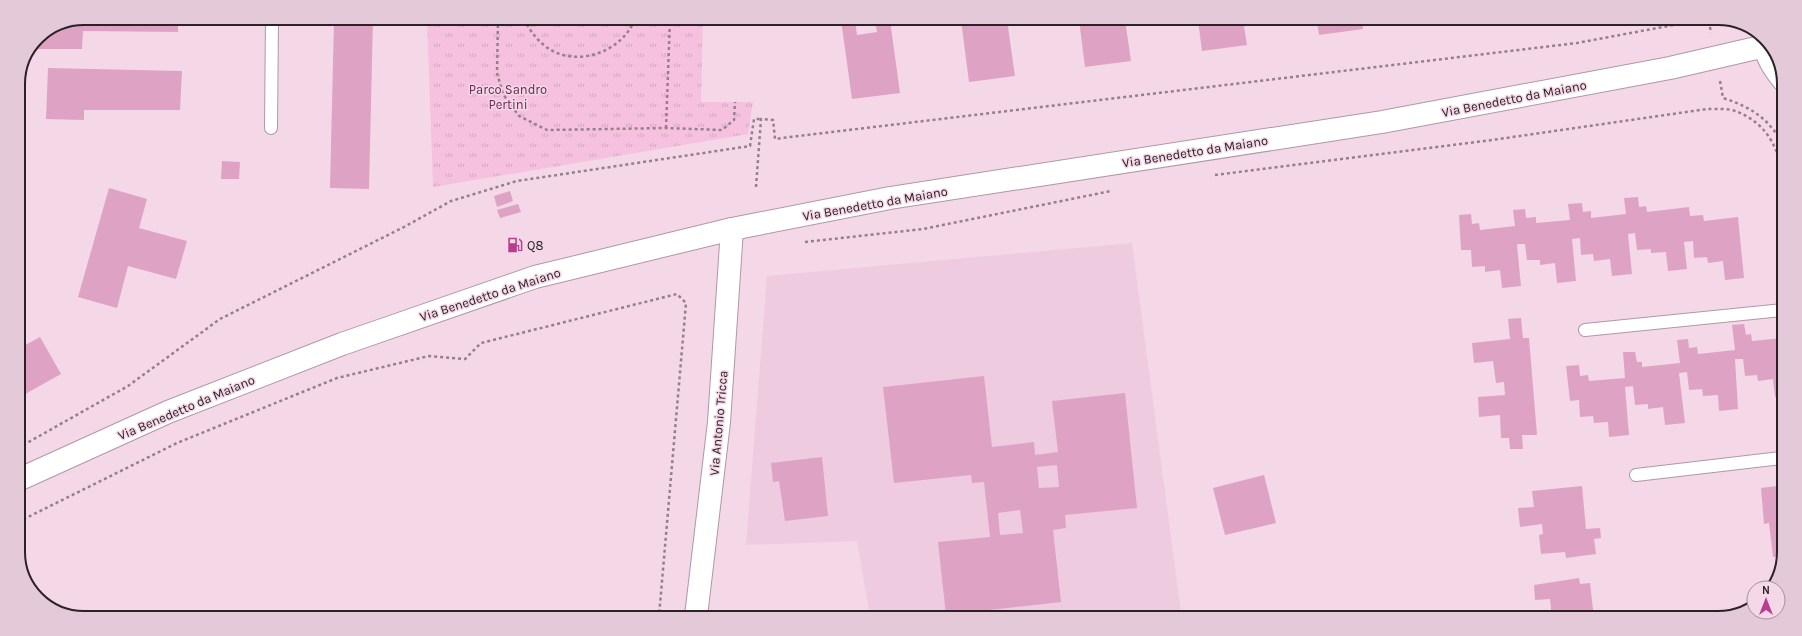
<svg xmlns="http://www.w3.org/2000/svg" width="1802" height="636" viewBox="0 0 1802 636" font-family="Karla,sans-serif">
<defs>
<pattern id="park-tufts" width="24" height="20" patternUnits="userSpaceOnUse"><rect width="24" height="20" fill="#f6c1df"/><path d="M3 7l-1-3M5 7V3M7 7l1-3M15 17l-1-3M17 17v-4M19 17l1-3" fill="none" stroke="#d3a6bf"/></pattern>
</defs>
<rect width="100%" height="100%" fill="#f4d8e7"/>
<polygon fill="#eecbde" points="1132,243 1181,613 1157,617 870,616 857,541 746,545 767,276"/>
<polygon fill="url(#park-tufts)" points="427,19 703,19 701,102 753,102 748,134 433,187"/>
<g fill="#dea3c4" fill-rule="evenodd">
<polygon points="84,18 178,18 178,32 83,31 82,49 32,49 37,37"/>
<polygon points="334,19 373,19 369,189 330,188"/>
<polygon points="841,20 855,20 857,35 877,32 875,20 890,20 900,93 852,99"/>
<polygon points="961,20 970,20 971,24 994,20 1007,20 1015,76 969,82"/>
<polygon points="1079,20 1125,20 1131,61 1085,67"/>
<polygon points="1198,20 1243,20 1247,45 1202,51"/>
<polygon points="1317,21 1362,21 1363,29 1319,35"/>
<polygon points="48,68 182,71 180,110 84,110 84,120 46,119"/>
<polygon points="222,161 240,162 239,179 221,179"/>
<polygon points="109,188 147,199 139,228 187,241 176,279 128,266 117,308 78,297"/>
<polygon points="510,191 513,201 497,207 494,196"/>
<polygon points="1638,197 1639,207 1646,206 1647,212 1689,207 1690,216 1703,215 1704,221 1738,217 1744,278 1725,280 1723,261 1708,263 1707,257 1694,258 1693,241 1684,242 1687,269 1668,271 1666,252 1651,253 1651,249 1637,250 1635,233 1628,234 1632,274 1612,276 1610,259 1594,261 1593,254 1581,255 1580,238 1572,239 1576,281 1557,283 1555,263 1540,265 1540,260 1527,260 1525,244 1518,244 1517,245 1521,286 1502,288 1500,270 1485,272 1485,266 1472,267 1471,250 1461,250 1459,215 1471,214 1472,224 1479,223 1480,230 1515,226 1513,210 1525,209 1526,218 1536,217 1536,223 1570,220 1568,204 1582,203 1583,212 1591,211 1591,218 1626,214 1624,198"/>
<polygon points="518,204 521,212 500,218 497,210"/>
<polygon points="1521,318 1523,338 1529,338 1537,435 1522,435 1523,449 1510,449 1509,438 1501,438 1500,415 1479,417 1478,397 1505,395 1504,382 1496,383 1493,361 1474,363 1472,343 1510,339 1508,319"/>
<polygon points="1744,324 1746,335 1751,334 1752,341 1782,338 1782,396 1775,397 1773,379 1758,381 1757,375 1745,376 1743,359 1735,359 1738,409 1719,411 1718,395 1703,396 1702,389 1689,390 1687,372 1679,373 1685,423 1665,425 1663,407 1648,409 1648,404 1635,405 1633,386 1625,387 1629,435 1609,437 1608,422 1594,423 1593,416 1580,417 1579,400 1570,401 1566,366 1579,365 1580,376 1588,375 1589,381 1625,378 1623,352 1635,352 1637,362 1642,362 1642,367 1680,363 1677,340 1688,339 1689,348 1697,347 1698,354 1735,350 1732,325"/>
<polygon points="40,337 61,374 18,398 18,349"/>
<path d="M984,376l8,71 42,-5 1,13 23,-3 -6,-51 73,-8 12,115 -72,7 1,13 -13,2 8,72 -115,13 -8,-73 52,-5 -6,-55 -12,1 -1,-8 -77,8 -11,-96zM1057,465l2,22 -20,1 -2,-21zM1020,510l3,23 -23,2 -2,-22z"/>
<polygon points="822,457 828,516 785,521 779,481 773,482 771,463"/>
<polygon points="1264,475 1276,523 1225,535 1213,488"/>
<polygon points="1777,482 1781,482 1781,556 1773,557 1769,523 1764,524 1761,488 1777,486"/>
<polygon points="1582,486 1586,529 1600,528 1601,538 1594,539 1596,554 1566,558 1565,552 1541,554 1539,535 1543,534 1542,524 1520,527 1518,508 1534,507 1532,491"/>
<polygon points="1579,578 1580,584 1590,583 1594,618 1552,618 1550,599 1535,600 1534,585"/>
<polygon points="1062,611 1063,617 1051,617 1050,613"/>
</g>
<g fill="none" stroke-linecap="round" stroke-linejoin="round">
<defs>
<g id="service">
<polyline points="271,128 272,18"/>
<polyline points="1585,330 1782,310"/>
<polyline points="1636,475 1781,458"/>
</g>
<polyline id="minor" points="696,616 719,422 732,229"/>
<g id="secondary">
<path d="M1764,39c1,17 10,30 20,42"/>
<polyline points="18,480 168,412 342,344 535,277 732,229 890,198 1382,122 1670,68 1765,46"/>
</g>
</defs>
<use href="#service" stroke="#b197a5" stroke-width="14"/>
<use href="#minor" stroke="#b197a5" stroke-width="24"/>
<use href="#secondary" stroke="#b197a5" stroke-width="24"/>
<g stroke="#94808b" stroke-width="2.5" stroke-dasharray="3 3" stroke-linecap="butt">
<polyline points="498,19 497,73 503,94 519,116 547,130 666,128 722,130 734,120 735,102"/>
<path d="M524,19c5,10 11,19 21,27 29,23 77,7 90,-27"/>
<polyline points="1709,21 1711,33"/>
<path d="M1720,81l3,17c28,9 45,20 60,46"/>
<polyline points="666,128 670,19"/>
<path d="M1215,175l277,-35 215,-31c9,0 23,-1 31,3 28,12 39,33 45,62"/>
<polyline points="756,187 761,119 773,120 775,139 790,137 1577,43 1695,21"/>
<polyline points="805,242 923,229 1111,191"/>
<polyline points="18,448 128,386 220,319 404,227 451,201 517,181 750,146 754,119 761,119"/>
<polyline points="18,522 177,443 337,378 429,356 465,359 481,343 677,294 686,303 659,616"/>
</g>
<use href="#service" stroke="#fff" stroke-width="12"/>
<use href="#minor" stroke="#fff" stroke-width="22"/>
<use href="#secondary" stroke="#fff" stroke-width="22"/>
</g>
<defs>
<symbol id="fuel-bare" viewBox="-9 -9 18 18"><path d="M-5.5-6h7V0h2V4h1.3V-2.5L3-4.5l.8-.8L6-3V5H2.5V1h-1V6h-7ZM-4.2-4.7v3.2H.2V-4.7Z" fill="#b83d8f" stroke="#f4d8e7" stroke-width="2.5" paint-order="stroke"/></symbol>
</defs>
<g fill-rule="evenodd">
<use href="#fuel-bare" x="504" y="234" width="22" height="22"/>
</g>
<g text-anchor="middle" stroke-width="3" stroke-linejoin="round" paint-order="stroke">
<g font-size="13" fill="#6b2753" stroke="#f4d8e7">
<text x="508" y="94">Parco Sandro<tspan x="508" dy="15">Pertini</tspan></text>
</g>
<g font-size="13" fill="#2b2127" stroke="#f4d8e7">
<text transform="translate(1514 98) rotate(-11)" y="5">Via Benedetto da Maiano</text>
<text transform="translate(1195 151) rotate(-9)" y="5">Via Benedetto da Maiano</text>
<text transform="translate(875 203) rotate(-10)" y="5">Via Benedetto da Maiano</text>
<text transform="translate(490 294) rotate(-18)" y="5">Via Benedetto da Maiano</text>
<text transform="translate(186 407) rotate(-23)" y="5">Via Benedetto da Maiano</text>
<text transform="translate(718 423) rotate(-85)" y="5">Via Antonio Tricca</text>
</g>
<g font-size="13" fill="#2b2127" stroke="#f4d8e7" text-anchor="start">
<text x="527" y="250">Q8</text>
</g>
</g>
<path d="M0 0H1802V636H0ZM84 25H1718A59 59 0 0 1 1777 84V552A59 59 0 0 1 1718 611H84A59 59 0 0 1 25 552V84A59 59 0 0 1 84 25Z" fill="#e4c9d8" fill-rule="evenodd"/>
<path fill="none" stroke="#2b2127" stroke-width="2" d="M84 25H1718A59 59 0 0 1 1777 84V552A59 59 0 0 1 1718 611H84A59 59 0 0 1 25 552V84A59 59 0 0 1 84 25Z"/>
<g transform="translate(1766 600)"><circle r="19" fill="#f4d8e7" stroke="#a48f9a"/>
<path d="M0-3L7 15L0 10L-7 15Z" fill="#b83d8f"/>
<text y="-6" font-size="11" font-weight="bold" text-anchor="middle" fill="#2b2127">N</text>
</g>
</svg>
